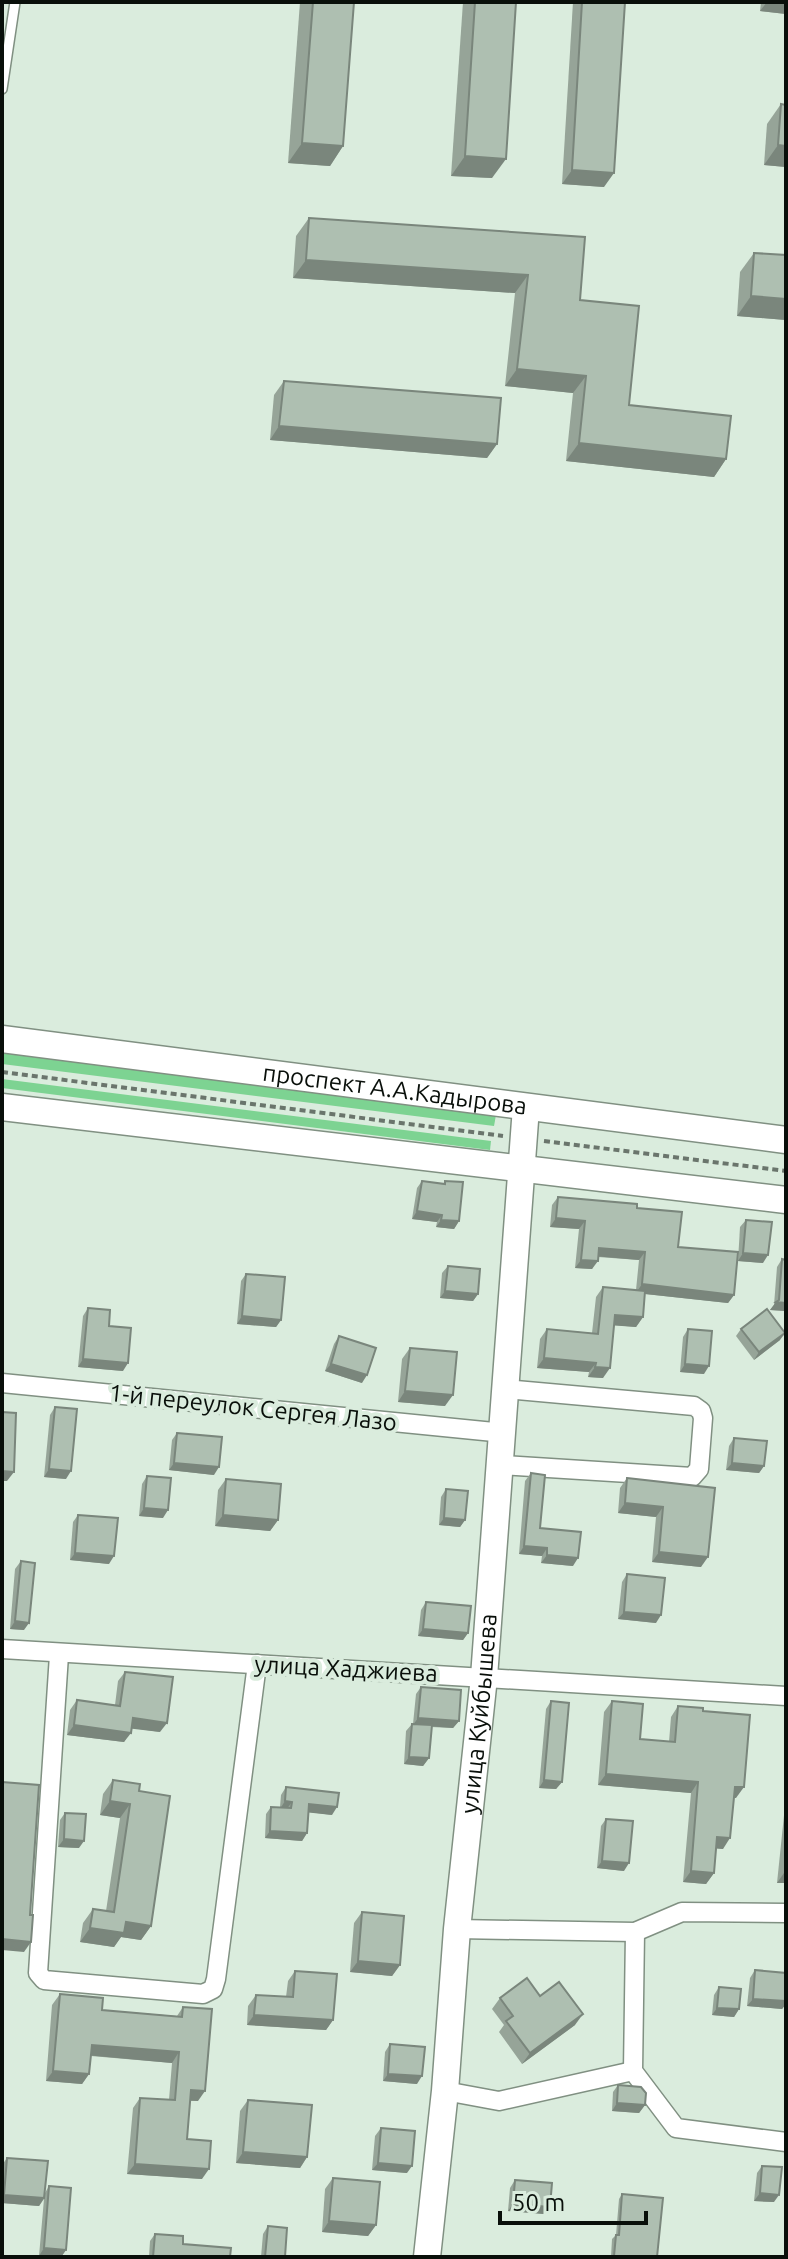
<svg xmlns="http://www.w3.org/2000/svg" width="788" height="2259" viewBox="0 0 788 2259" font-family="Ubuntu,sans-serif">
<rect width="100%" height="100%" fill="#daecdd"/>
<g fill="#7dd392">
<polygon points="2,1053 496,1115 494,1126 2,1064"/>
<polygon points="2,1079 491,1141 490,1150 2,1088"/>
</g>
<g fill="none" stroke-linecap="round" stroke-linejoin="round">
<defs>
<polyline id="lane" points="2,89 15,2"/>
<g id="street">
<polyline points="2,1383 504,1433"/>
<polyline points="502,1465 692,1477 699,1469 703,1418 701,1411 694,1406 506,1389"/>
<polyline points="2,1649 786,1696"/>
<polyline points="59,1655 38,1973 44,1980 55,1981 203,1994 213,1989 216,1979 257,1664"/>
<polyline points="457,1929 635,1932 682,1912 786,1913"/>
<polyline points="635,1932 633,2071 676,2128 786,2142"/>
<polyline points="445,2091 499,2101 633,2071"/>
</g>
<g id="secondary">
<path id="s1" d="M2,1039l784,101"/>
<polyline points="2,1107 786,1200"/>
<path id="s2" d="M427,2257l18,-166 12,-162 27,-252 42,-570"/>
</g>
</defs>
<use href="#lane" stroke="#809082" stroke-width="12"/>
<use href="#street" stroke="#809082" stroke-width="21"/>
<use href="#secondary" stroke="#809082" stroke-width="29"/>
<g stroke="#6a756c" stroke-width="4" stroke-dasharray="6 4" stroke-linecap="butt">
<polyline points="2,1072 503,1136"/>
<polyline points="544,1141 786,1171"/>
</g>
<use href="#lane" stroke="#fff" stroke-width="9"/>
<use href="#street" stroke="#fff" stroke-width="18"/>
<use href="#secondary" stroke="#fff" stroke-width="26"/>
</g>
<g fill="#96a498">
<polygon points="300,2 354,2 343,146 330,166 288,163"/>
<polygon points="463,2 516,2 492,178 451,176"/>
<polygon points="573,2 625,2 604,187 562,184"/>
<polygon points="761,2 786,2 786,14 760,11"/>
<polygon points="781,104 786,105 786,167 764,165 767,124"/>
<polygon points="309,218 585,237 580,300 629,405 726,459 714,477 566,461 573,393 505,386 515,293 293,278 296,236"/>
<polygon points="754,253 786,255 786,320 737,316 740,272"/>
<polygon points="284,381 497,444 487,458 270,440 274,395"/>
<polygon points="422,1181 443,1184 445,1181 459,1221 454,1229 436,1227 437,1222 412,1219 417,1188"/>
<polygon points="558,1197 637,1208 678,1247 734,1295 728,1303 645,1294 643,1317 636,1327 614,1325 603,1378 588,1377 589,1372 537,1368 540,1339 547,1329 592,1333 596,1297 603,1287 636,1290 639,1260 598,1257 592,1269 575,1268 579,1229 550,1227 552,1205"/>
<polygon points="746,1220 763,1263 738,1261 740,1227"/>
<polygon points="782,1259 786,1260 786,1311 770,1310 774,1305 777,1267"/>
<polygon points="448,1266 478,1294 473,1301 440,1298 442,1273"/>
<polygon points="246,1274 281,1320 276,1327 237,1324 241,1281"/>
<polygon points="88,1308 109,1326 123,1371 78,1367 83,1316"/>
<polygon points="688,1329 704,1374 680,1372 683,1337"/>
<polygon points="741,1329 780,1340 754,1360 736,1336"/>
<polygon points="339,1336 362,1383 325,1371 334,1344"/>
<polygon points="410,1348 445,1406 398,1402 402,1359"/>
<polygon points="55,1407 66,1479 44,1477 50,1415"/>
<polygon points="177,1433 214,1475 169,1470 172,1440"/>
<polygon points="734,1438 764,1466 759,1473 726,1470 729,1446"/>
<polygon points="531,1473 540,1528 573,1566 541,1563 542,1556 519,1554 525,1481"/>
<polygon points="147,1476 163,1518 139,1516 142,1484"/>
<polygon points="627,1478 715,1488 701,1567 652,1562 656,1517 618,1513 620,1488"/>
<polygon points="226,1479 278,1520 270,1531 215,1526 218,1490"/>
<polygon points="446,1489 465,1520 460,1527 439,1525 441,1497"/>
<polygon points="78,1515 109,1564 70,1560 73,1522"/>
<polygon points="21,1561 24,1630 10,1629 15,1569"/>
<polygon points="627,1574 656,1623 618,1619 622,1582"/>
<polygon points="426,1602 468,1633 463,1640 418,1636 421,1610"/>
<polygon points="125,1672 160,1732 132,1728 124,1742 67,1735 70,1710 77,1700 115,1705 118,1681"/>
<polygon points="421,1687 459,1721 453,1728 431,1727 429,1758 423,1766 404,1764 406,1731 412,1724 413,1724 416,1694"/>
<polygon points="551,1701 562,1782 556,1789 539,1788 546,1709"/>
<polygon points="612,1701 640,1739 669,1742 671,1717 678,1706 703,1711 736,1798 734,1798 723,1849 716,1848 714,1873 706,1884 683,1882 691,1793 598,1785 604,1712"/>
<polygon points="113,1780 139,1791 151,1926 141,1940 121,1937 114,1947 80,1942 83,1923 93,1909 106,1911 120,1818 100,1815 103,1794"/>
<polygon points="286,1787 332,1815 309,1812 307,1833 302,1841 265,1838 266,1814 271,1807 280,1807 281,1795"/>
<polygon points="786,1796 786,1883 777,1883"/>
<polygon points="65,1813 79,1848 58,1847 60,1820"/>
<polygon points="606,1819 624,1871 597,1868 601,1826"/>
<polygon points="362,1912 400,1965 392,1976 350,1972 354,1923"/>
<polygon points="755,1970 786,1973 786,2004 782,2009 747,2006 750,1978"/>
<polygon points="295,1971 333,2020 326,2030 247,2025 248,2006 256,1995 286,1997 288,1981"/>
<polygon points="719,1987 739,2009 734,2017 712,2015 714,1995"/>
<polygon points="60,1994 102,2010 177,2016 183,2007 198,2101 190,2101 187,2139 202,2179 127,2174 133,2108 140,2098 169,2100 172,2063 91,2056 89,2074 82,2084 46,2081 52,2005"/>
<polygon points="540,1996 575,2025 522,2064 499,2032 504,2025 492,2009 500,1998"/>
<polygon points="390,2044 417,2084 383,2081 385,2052"/>
<polygon points="618,2085 645,2105 639,2113 612,2111 613,2092"/>
<polygon points="248,2100 307,2157 300,2168 236,2163 240,2111"/>
<polygon points="381,2128 407,2173 372,2170 375,2136"/>
<polygon points="7,2158 45,2193 49,2186 66,2250 61,2257 39,2256 44,2199 39,2206 2,2203 2,2165"/>
<polygon points="762,2166 774,2202 754,2201 757,2173"/>
<polygon points="333,2178 376,2225 368,2236 322,2232 325,2189"/>
<polygon points="515,2180 544,2214 508,2211 510,2188"/>
<polygon points="622,2194 657,2257 611,2257 612,2239 616,2235 619,2199"/>
<polygon points="268,2226 285,2257 261,2257 263,2234"/>
<polygon points="155,2234 183,2244 230,2257 149,2257 150,2241"/>
</g>
<g fill="#7a867c">
<polygon points="767,2 786,2 786,14 760,11"/>
<polygon points="302,143 343,146 330,166 288,163"/>
<polygon points="778,145 786,146 786,167 764,165"/>
<polygon points="465,156 506,159 492,178 451,176"/>
<polygon points="572,170 614,173 604,187 562,184"/>
<polygon points="306,260 528,275 515,293 293,278"/>
<polygon points="751,296 786,299 786,320 737,316"/>
<polygon points="517,369 586,376 573,393 505,386"/>
<polygon points="279,426 497,444 487,458 270,440"/>
<polygon points="579,443 726,459 714,477 566,461"/>
<polygon points="417,1211 442,1215 437,1222 412,1219"/>
<polygon points="556,1218 585,1221 579,1229 550,1227"/>
<polygon points="441,1220 459,1221 454,1229 436,1227"/>
<polygon points="599,1248 645,1252 639,1260 593,1256"/>
<polygon points="743,1253 768,1255 763,1263 738,1261"/>
<polygon points="581,1260 598,1261 592,1269 575,1268"/>
<polygon points="642,1284 734,1295 728,1303 636,1293"/>
<polygon points="445,1291 478,1294 473,1301 440,1298"/>
<polygon points="776,1302 786,1303 786,1311 770,1310"/>
<polygon points="615,1315 643,1317 636,1327 608,1325"/>
<polygon points="242,1316 281,1320 276,1327 237,1324"/>
<polygon points="785,1333 780,1340 754,1360 759,1352"/>
<polygon points="544,1358 596,1363 589,1372 537,1368"/>
<polygon points="83,1359 128,1363 123,1371 78,1367"/>
<polygon points="331,1364 367,1375 362,1383 325,1371"/>
<polygon points="685,1364 709,1366 704,1374 680,1372"/>
<polygon points="595,1367 610,1368 603,1378 588,1377"/>
<polygon points="405,1391 453,1395 445,1406 398,1402"/>
<polygon points="174,1463 219,1467 214,1475 169,1470"/>
<polygon points="732,1463 764,1466 759,1473 726,1470"/>
<polygon points="49,1469 71,1471 66,1479 44,1477"/>
<polygon points="2,1471 14,1472 7,1481 2,1481"/>
<polygon points="625,1503 663,1507 656,1517 618,1513"/>
<polygon points="144,1508 168,1510 163,1518 139,1516"/>
<polygon points="223,1515 278,1520 270,1531 215,1526"/>
<polygon points="444,1518 465,1520 460,1527 439,1525"/>
<polygon points="524,1546 547,1548 542,1556 519,1554"/>
<polygon points="659,1552 708,1557 701,1567 652,1562"/>
<polygon points="75,1553 114,1556 109,1564 70,1560"/>
<polygon points="547,1555 578,1558 573,1566 541,1563"/>
<polygon points="624,1612 661,1615 656,1623 618,1619"/>
<polygon points="15,1621 29,1623 24,1630 10,1629"/>
<polygon points="423,1629 468,1633 463,1640 418,1636"/>
<polygon points="133,1718 167,1723 160,1732 126,1728"/>
<polygon points="418,1718 459,1721 453,1728 413,1725"/>
<polygon points="74,1725 131,1733 124,1742 67,1735"/>
<polygon points="409,1757 429,1758 423,1766 404,1764"/>
<polygon points="606,1774 698,1782 691,1793 598,1785"/>
<polygon points="544,1780 562,1782 556,1789 539,1788"/>
<polygon points="735,1787 744,1787 736,1798 727,1798"/>
<polygon points="110,1801 130,1804 120,1818 100,1815"/>
<polygon points="285,1801 292,1802 286,1810 280,1809"/>
<polygon points="309,1804 337,1807 332,1815 304,1812"/>
<polygon points="270,1831 307,1833 302,1841 265,1838"/>
<polygon points="717,1837 730,1838 723,1849 709,1848"/>
<polygon points="64,1839 84,1841 79,1848 58,1847"/>
<polygon points="602,1861 629,1863 624,1871 597,1868"/>
<polygon points="691,1871 714,1873 706,1884 683,1882"/>
<polygon points="784,1873 786,1873 786,1883 777,1883"/>
<polygon points="126,1922 151,1926 141,1940 121,1937 114,1947 80,1942 90,1928"/>
<polygon points="2,1939 31,1942 24,1952 2,1950"/>
<polygon points="358,1961 400,1965 392,1976 350,1972"/>
<polygon points="753,1999 786,2001 786,2004 782,2009 747,2006"/>
<polygon points="717,2008 739,2009 734,2017 712,2015"/>
<polygon points="583,2014 575,2025 522,2064 530,2053"/>
<polygon points="254,2015 333,2020 326,2030 247,2025"/>
<polygon points="92,2045 179,2052 172,2063 85,2055"/>
<polygon points="53,2071 89,2074 82,2084 46,2081"/>
<polygon points="388,2074 422,2076 417,2084 383,2081"/>
<polygon points="191,2090 205,2091 198,2101 183,2100"/>
<polygon points="617,2103 645,2105 639,2113 612,2111"/>
<polygon points="243,2152 307,2157 300,2168 236,2163"/>
<polygon points="378,2163 412,2166 407,2173 372,2170"/>
<polygon points="135,2164 209,2169 202,2179 127,2174"/>
<polygon points="760,2193 779,2195 774,2202 754,2201"/>
<polygon points="4,2195 44,2198 39,2206 2,2203 2,2198"/>
<polygon points="513,2204 550,2207 544,2214 508,2211"/>
<polygon points="329,2221 376,2225 368,2236 322,2232"/>
<polygon points="44,2248 66,2250 61,2257 39,2256"/>
</g>
<g fill="#aebfb1" stroke="#7a867c" stroke-width="2">
<polygon points="313,2 354,2 343,146 302,143"/>
<polygon points="475,2 516,2 506,159 465,156"/>
<polygon points="582,2 625,2 614,173 572,170"/>
<polygon points="781,104 786,105 786,146 778,145"/>
<polygon points="309,218 585,237 580,300 639,306 629,405 731,416 726,459 579,443 586,376 517,369 528,275 306,260"/>
<polygon points="754,253 786,255 786,299 751,296"/>
<polygon points="284,381 501,398 497,444 279,426"/>
<polygon points="422,1181 445,1184 445,1181 463,1182 459,1221 441,1220 442,1215 417,1211"/>
<polygon points="558,1197 637,1204 637,1208 682,1212 678,1247 738,1252 734,1295 642,1284 645,1252 599,1248 598,1261 581,1260 585,1221 556,1218"/>
<polygon points="746,1220 772,1222 768,1255 743,1253"/>
<polygon points="782,1259 786,1260 786,1303 776,1302 779,1300"/>
<polygon points="448,1266 480,1269 478,1294 445,1291"/>
<polygon points="246,1274 285,1277 281,1320 242,1316"/>
<polygon points="603,1287 645,1291 643,1317 615,1315 610,1368 595,1367 596,1363 544,1358 547,1329 598,1334"/>
<polygon points="88,1308 110,1310 109,1326 131,1328 128,1363 83,1359"/>
<polygon points="767,1309 785,1333 759,1352 741,1329"/>
<polygon points="688,1329 712,1331 709,1366 685,1364"/>
<polygon points="339,1336 376,1348 367,1375 331,1364"/>
<polygon points="410,1348 457,1352 453,1395 405,1391"/>
<polygon points="55,1407 77,1409 71,1471 49,1469"/>
<polygon points="2,1412 16,1413 14,1472 2,1471"/>
<polygon points="177,1433 222,1437 219,1467 174,1463"/>
<polygon points="734,1438 767,1441 764,1466 732,1463"/>
<polygon points="531,1473 545,1475 540,1528 581,1532 578,1558 547,1555 547,1548 524,1546"/>
<polygon points="147,1476 171,1478 168,1510 144,1508"/>
<polygon points="627,1478 715,1488 708,1557 659,1552 663,1507 625,1503"/>
<polygon points="226,1479 281,1484 278,1520 223,1515"/>
<polygon points="446,1489 468,1491 465,1520 444,1518"/>
<polygon points="78,1515 118,1518 114,1556 75,1553"/>
<polygon points="21,1561 35,1563 29,1623 15,1621"/>
<polygon points="627,1574 665,1578 661,1615 624,1612"/>
<polygon points="426,1602 471,1606 468,1633 423,1629"/>
<polygon points="125,1672 173,1677 167,1723 133,1718 131,1733 74,1725 77,1700 120,1706"/>
<polygon points="421,1687 461,1690 459,1721 418,1718"/>
<polygon points="551,1701 569,1703 562,1782 544,1780"/>
<polygon points="612,1701 643,1704 640,1739 675,1742 678,1706 703,1708 703,1711 750,1715 744,1787 735,1787 730,1838 717,1837 714,1873 691,1871 698,1782 606,1774"/>
<polygon points="412,1724 432,1725 429,1758 409,1757"/>
<polygon points="113,1780 140,1784 139,1791 170,1796 151,1926 126,1922 124,1933 90,1928 93,1909 114,1912 130,1804 110,1801"/>
<polygon points="2,1782 39,1785 30,1915 33,1915 31,1942 2,1939"/>
<polygon points="286,1787 339,1793 337,1807 309,1804 307,1833 270,1831 271,1807 291,1808 292,1802 285,1801"/>
<polygon points="65,1813 86,1814 84,1841 64,1839"/>
<polygon points="606,1819 633,1821 629,1863 602,1861"/>
<polygon points="362,1912 404,1916 400,1965 358,1961"/>
<polygon points="755,1970 786,1973 786,2001 753,1999"/>
<polygon points="295,1971 337,1974 333,2020 254,2015 256,1995 293,1997"/>
<polygon points="527,1978 540,1996 559,1982 583,2014 530,2053 506,2021 513,2016 500,1998"/>
<polygon points="719,1987 741,1989 739,2009 717,2008"/>
<polygon points="60,1994 103,1998 102,2010 182,2017 183,2007 212,2009 205,2091 191,2090 187,2139 211,2141 209,2169 135,2164 140,2098 175,2100 179,2052 92,2045 89,2074 53,2071"/>
<polygon points="390,2044 425,2047 422,2076 388,2074"/>
<polygon points="618,2085 641,2087 646,2093 645,2105 617,2103"/>
<polygon points="248,2100 312,2105 307,2157 243,2152"/>
<polygon points="381,2128 415,2131 412,2166 378,2163"/>
<polygon points="7,2158 48,2161 44,2198 4,2195"/>
<polygon points="762,2166 782,2167 779,2195 760,2193"/>
<polygon points="333,2178 380,2182 376,2225 329,2221"/>
<polygon points="515,2180 552,2183 550,2207 513,2204"/>
<polygon points="49,2186 71,2188 66,2250 44,2248"/>
<polygon points="622,2194 663,2198 657,2257 614,2256 616,2235 619,2235"/>
<polygon points="268,2226 287,2228 285,2257 265,2257"/>
<polygon points="155,2234 183,2236 183,2244 231,2248 230,2257 153,2257"/>
</g>
<g text-anchor="middle" stroke-width="8" stroke-linejoin="round" paint-order="stroke">
<g font-size="24" fill="#090f0a" stroke="#daecdd">
<text dy="8" stroke="none"><textPath href="#s1" startOffset="396">проспект А.А.Кадырова</textPath></text>
<text transform="translate(253 1408) rotate(6)" y="8">1-й переулок Сергея Лазо</text>
<text transform="translate(346 1669) rotate(3)" y="8">улица Хаджиева</text>
<text dy="8" stroke="none"><textPath href="#s2" startOffset="546">улица Куйбышева</textPath></text>
</g>
</g>
<rect width="788" height="2259" fill="none" stroke="#090f0a" stroke-width="8"/>
<path d="M500 2211v12h146v-12" fill="none" stroke="#090f0a" stroke-width="4"/>
<text x="512" y="2211" font-size="24" fill="#090f0a" stroke="#daecdd" stroke-width="6" paint-order="stroke">50 m</text>
</svg>
